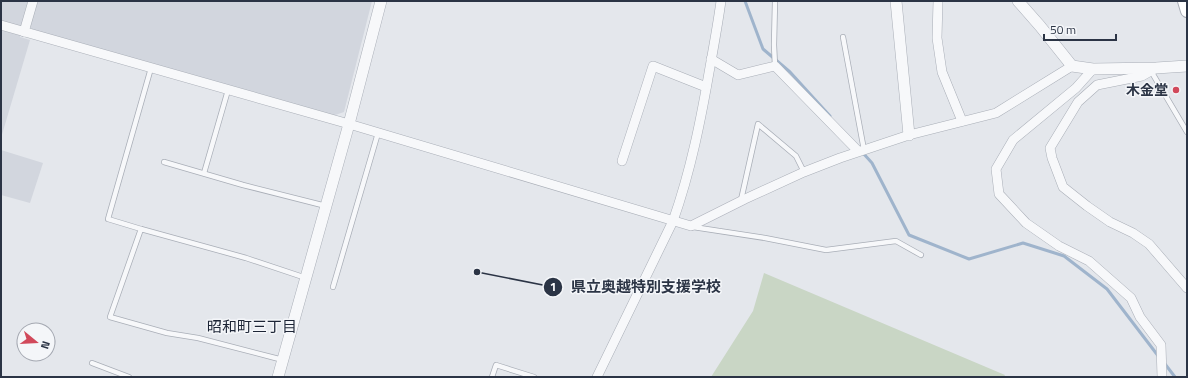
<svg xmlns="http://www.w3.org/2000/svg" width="1188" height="378" viewBox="0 0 1188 378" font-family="'Titillium Web','Noto Sans JP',sans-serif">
<rect width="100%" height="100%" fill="#e4e7ec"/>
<g fill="#d2d6de">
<polygon points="1,1 30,1 20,37 30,40 1,138"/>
<polygon points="35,1 372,1 344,112 332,116 33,30 28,24"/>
<polygon points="1,150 43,163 30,203 1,195"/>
</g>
<polygon fill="#c9d6c5" points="764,273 1005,375 1004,377 711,377 753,311"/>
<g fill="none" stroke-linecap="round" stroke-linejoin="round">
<g stroke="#9fb4cc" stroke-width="3">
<polyline points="745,1 763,49 790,72 830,116"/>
<polyline points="863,153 872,163 909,235 969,259 1023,243 1064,256 1107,289 1159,357"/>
<polyline points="1165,364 1175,377"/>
</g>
<defs>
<g id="service">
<polyline points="775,1 774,45 775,66"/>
<polyline points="843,37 864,150"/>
<polyline points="1151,71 1187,132"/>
<polyline points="164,162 243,185 326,206"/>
<polyline points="204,173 228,90"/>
<polyline points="741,200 758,124 796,156 804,172"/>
<polyline points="693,227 765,238 826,250 896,241 921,255"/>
<polyline points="141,229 108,219 151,68"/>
<polyline points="333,287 378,133"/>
<polyline points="283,360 198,338 167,333 110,317 141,229 246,258 306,278"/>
<polyline points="92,363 129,377"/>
<polyline points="492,377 496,365 534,377"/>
</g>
<g id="minor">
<polyline points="938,1 937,38 942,72 962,121"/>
<polyline points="1,25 349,124 691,226 745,199 804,172 840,158 909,135 996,113 1072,66"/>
<polyline points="24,32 33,1"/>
<polyline points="711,59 738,75 775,66 858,151"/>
<polyline points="1156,68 1142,76 1097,85 1078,102 1050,148 1052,158 1063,187 1087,206 1110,222 1133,233 1149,244 1187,288"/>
<polyline points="1093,69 1076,88 1013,140 996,169 999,194 1026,223 1059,246 1089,261 1131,298 1140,317 1161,345 1162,377"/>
<polyline points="622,161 653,66 706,87"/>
<path d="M597,377l76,-156c18,-51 28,-102 37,-154 4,-22 8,-44 11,-66"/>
</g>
<g id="tertiary">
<polyline points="896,1 909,135"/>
<polyline points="1018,1 1040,26 1072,66 1093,69 1156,68 1187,66"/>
<polyline points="278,377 349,124 381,1"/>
</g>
<polyline id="secondary" points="1184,1 1187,11"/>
</defs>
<use href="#service" stroke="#a9aeb7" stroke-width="6"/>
<use href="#minor" stroke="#a9aeb7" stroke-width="10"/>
<use href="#tertiary" stroke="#a9aeb7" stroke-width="12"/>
<use href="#secondary" stroke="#a9aeb7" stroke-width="14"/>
<use href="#service" stroke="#f7f8fa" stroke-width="4.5"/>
<use href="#minor" stroke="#f7f8fa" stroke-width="9"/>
<use href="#tertiary" stroke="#f7f8fa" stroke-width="11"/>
<use href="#secondary" stroke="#fff" stroke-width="12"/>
</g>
<circle fill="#d1495b" stroke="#f4f6f9" stroke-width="1.5" cx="1176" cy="90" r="4"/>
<g text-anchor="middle" stroke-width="3" stroke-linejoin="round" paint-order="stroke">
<g font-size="14" font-weight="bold" fill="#2b3445" stroke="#f4f6f9" text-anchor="end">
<text x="1168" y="95">木金堂</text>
</g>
<g font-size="15" fill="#1d2536" stroke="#f4f6f9">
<text x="252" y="332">昭和町三丁目</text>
</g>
</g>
<path fill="none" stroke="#2b3445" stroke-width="1.5" d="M477 272L553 287"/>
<g fill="#2b3445" stroke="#f4f6f9" stroke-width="1.5">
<circle cx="477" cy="272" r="4"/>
<circle cx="553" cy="287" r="10"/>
</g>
<g font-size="12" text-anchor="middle" font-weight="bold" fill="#fff">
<text x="553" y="291">1</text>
</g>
<g font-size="15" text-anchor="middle" font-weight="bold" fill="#2b3445" stroke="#f4f6f9" stroke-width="3" stroke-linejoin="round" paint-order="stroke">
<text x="646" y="292">県立奥越特別支援学校</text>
</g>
<rect width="1188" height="378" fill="none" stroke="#2b3445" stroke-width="4"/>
<g transform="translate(36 342) rotate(108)"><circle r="19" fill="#f4f6f9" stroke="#a4a8b1"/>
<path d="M0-3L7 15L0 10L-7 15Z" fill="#d1495b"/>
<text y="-6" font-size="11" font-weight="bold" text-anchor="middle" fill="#2b3445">N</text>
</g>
<path d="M1044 34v6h72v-6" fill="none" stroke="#2b3445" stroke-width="2"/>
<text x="1050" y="34" font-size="12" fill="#2b3445" stroke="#f4f6f9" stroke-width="3" paint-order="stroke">50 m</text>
</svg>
